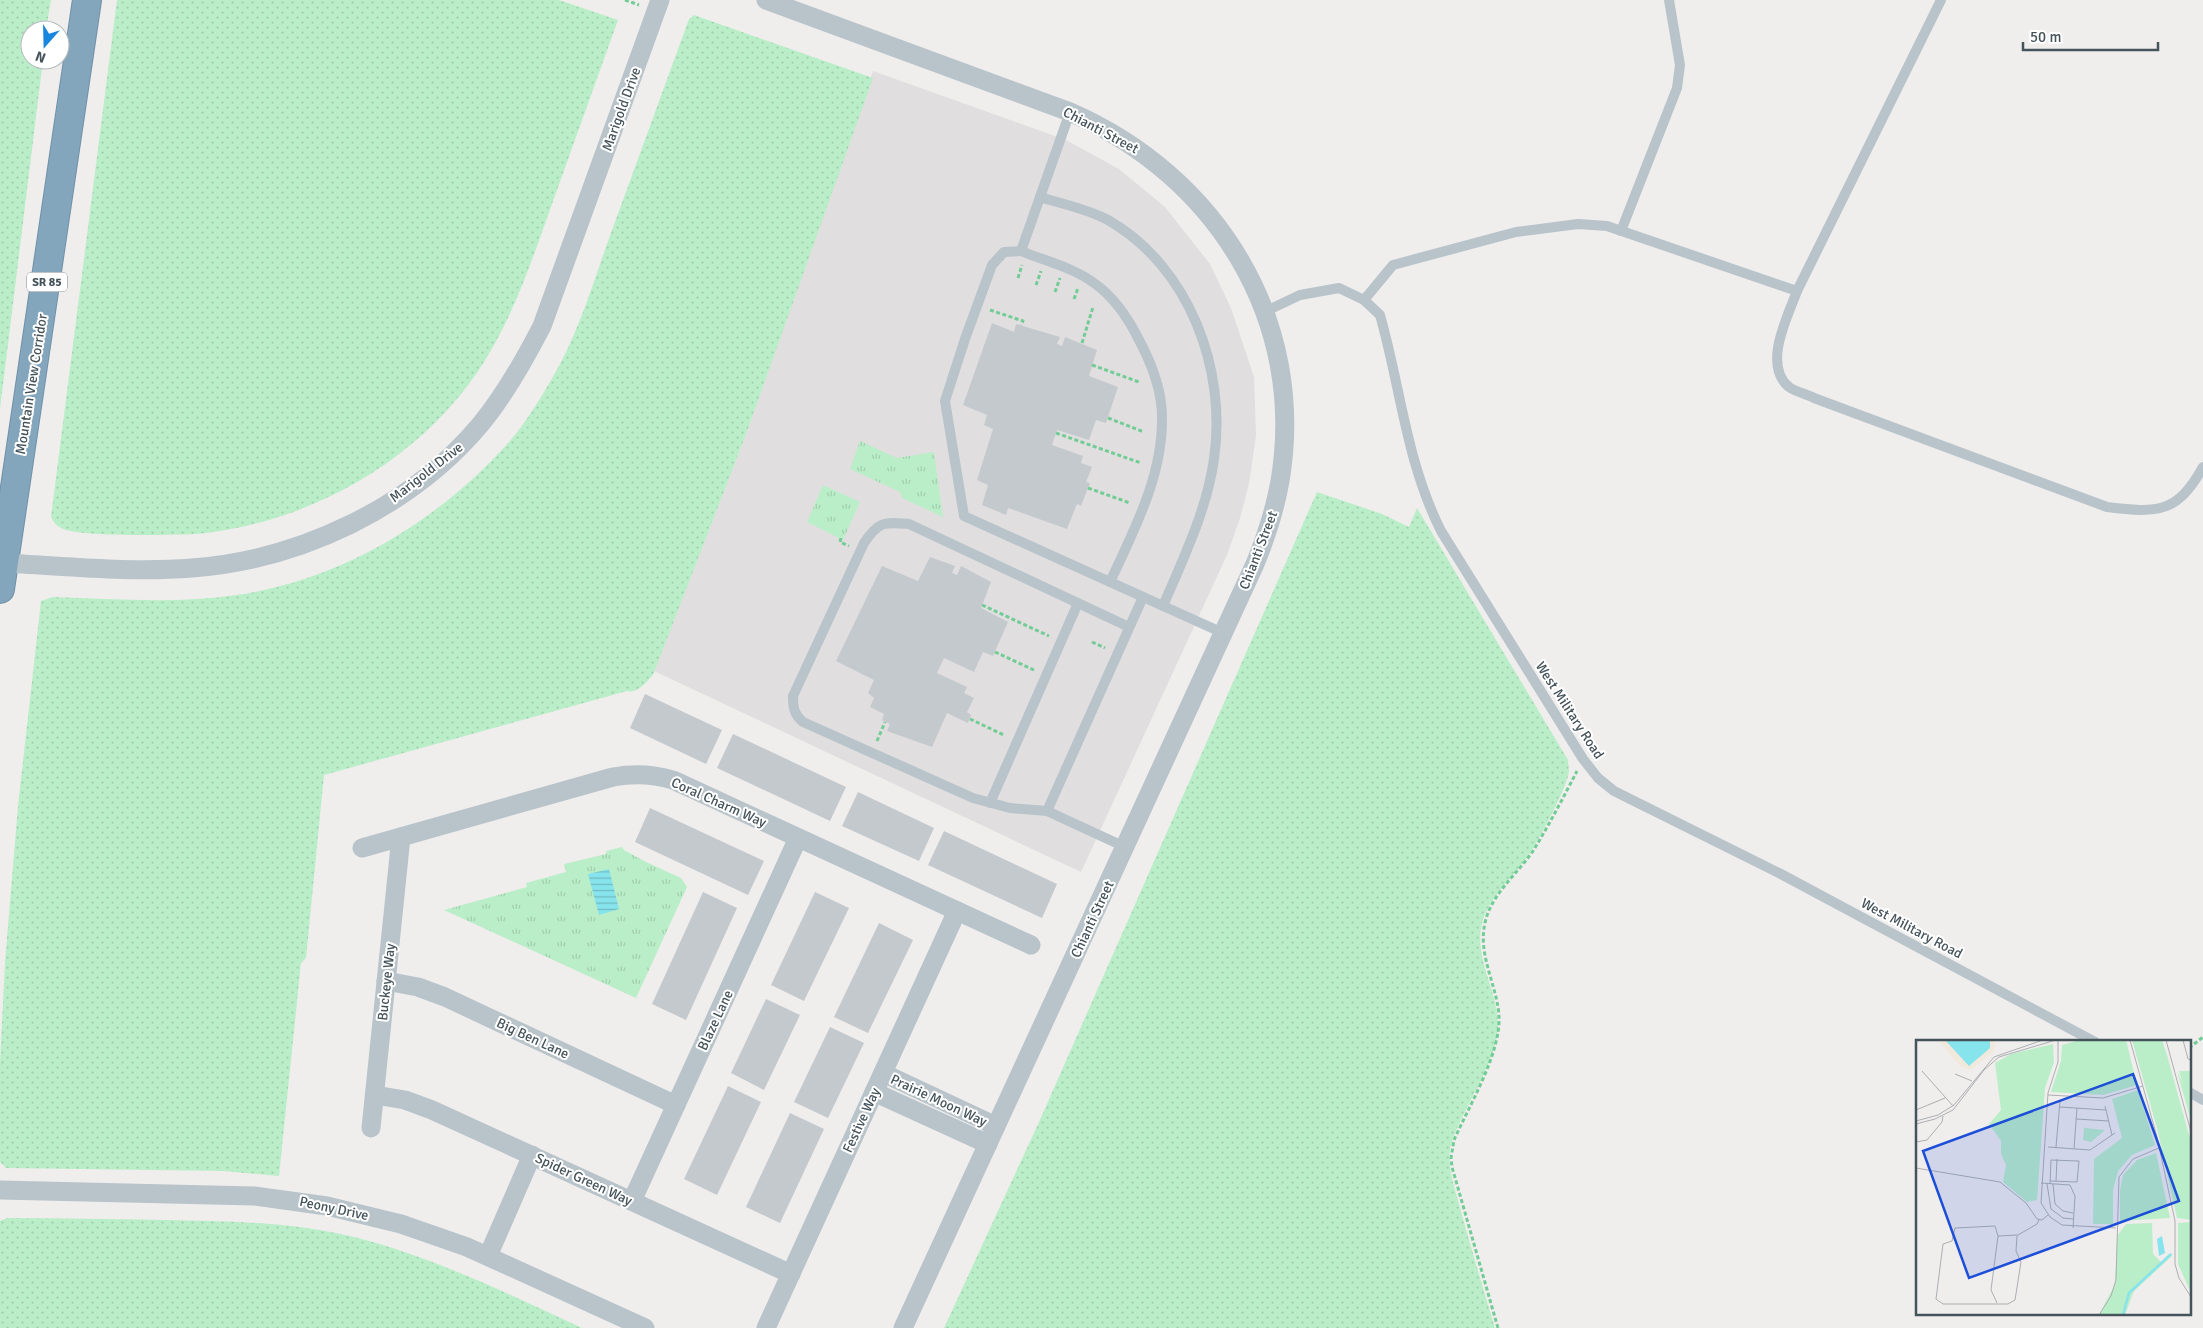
<svg xmlns="http://www.w3.org/2000/svg" width="2203" height="1328" viewBox="0 0 2203 1328" font-family="Signika,sans-serif">
<defs>
<pattern id="grass-dots" width="8" height="8" patternUnits="userSpaceOnUse" patternTransform="scale(1.25)"><rect width="8" height="8" fill="#baeec8"/><path d="M2 2h.1M6 6h.1" fill="none" stroke="#a1ceae" stroke-width="1.8" stroke-linecap="round"/></pattern>
<pattern id="park-tufts" width="24" height="20" patternUnits="userSpaceOnUse" patternTransform="scale(1.25)"><rect width="24" height="20" fill="#baeec8"/><path d="M3 7l-1-3M5 7V3M7 7l1-3M15 17l-1-3M17 17v-4M19 17l1-3" fill="none" stroke="#a1ceae"/></pattern>
<pattern id="water-rules" width="6" height="5" patternUnits="userSpaceOnUse" patternTransform="scale(1.25)"><rect width="6" height="5" fill="#87e3ec"/><path d="M0 2.5h6" fill="none" stroke="#70bbc2"/></pattern>
</defs>
<rect width="100%" height="100%" fill="#f0eded"/>
<polygon fill="#e1dedf" points="873,71 1066,140 1119,169 1165,207 1210,264 1231,308 1254,377 1256,435 1249,484 1240,518 1227,555 1081,872 654,671 745,437"/>
<g fill="url(#grass-dots)">
<polygon points="0,0 51,0 46,30 30,30 30,60 43,60 0,409"/>
<path d="M117,0h442l59,20c-22,61 -44,123 -66,184 -17,48 -33,96 -58,141 -57,104 -171,174 -288,188 -14,2 -29,1 -43,2 -23,0 -81,1 -100,-6 -6,-3 -9,-6 -12,-12z"/>
<path d="M694,15l179,63 -128,359 -92,238c-7,7 -15,19 -26,16l-303,84 -18,183 -5,5 -22,213 -56,-5 -217,-3 -6,-6v-98l5,-102 13,-156 23,-205 12,-4c62,2 123,7 184,-2 105,-15 203,-75 273,-154 19,-23 36,-51 50,-77 22,-42 35,-87 51,-131 26,-71 52,-143 78,-214z"/>
<path d="M1317,492l65,22 27,13 8,-19 151,252c0,3 1,8 1,11 -1,15 -30,68 -39,82 -14,21 -35,38 -45,61 -16,38 13,74 13,111 -1,40 -36,82 -47,120 -5,20 4,43 9,63 11,40 23,80 35,120h-551l95,-206z"/>
<path d="M7,1218c53,0 106,1 159,2 63,1 127,2 188,17 80,20 154,57 228,91h-582v-107z"/>
</g>
<g fill="url(#park-tufts)">
<polygon points="860,441 897,458 934,452 943,517 902,498 900,492 850,469"/>
<polygon points="823,485 860,502 843,540 807,522"/>
<polygon points="622,847 624,850 646,862 681,878 687,887 636,998 444,910 527,887 526,883 566,872 564,864 606,854 606,851"/>
</g>
<polygon fill="url(#water-rules)" points="609,869 619,909 599,915 588,874"/>
<g fill="#c4c9cd">
<polygon points="992,323 1014,332 1016,324 1060,337 1057,344 1062,346 1065,337 1097,350 1089,376 1118,387 1106,423 1096,420 1089,440 1057,430 1052,445 1083,456 1081,463 1092,467 1086,482 1090,483 1081,506 1077,504 1067,529 1008,508 1006,515 982,505 988,485 977,480 993,429 984,425 987,415 963,405"/>
<polygon points="930,557 955,566 952,573 957,575 961,566 991,582 981,608 1008,622 993,656 983,652 974,672 944,658 937,673 967,687 964,693 974,698 967,712 971,715 968,723 947,713 932,747 887,731 890,724 882,720 884,714 870,707 874,698 868,693 874,680 836,661 882,566 918,581"/>
<polygon points="645,694 722,730 706,764 630,728"/>
<polygon points="733,734 846,787 830,821 717,768"/>
<polygon points="858,792 934,828 919,861 842,826"/>
<polygon points="650,808 764,861 748,895 635,842"/>
<polygon points="944,831 1057,884 1042,918 928,865"/>
<polygon points="703,892 737,908 686,1020 652,1004"/>
<polygon points="815,892 849,908 804,1001 771,985"/>
<polygon points="879,923 913,940 868,1033 834,1017"/>
<polygon points="766,999 800,1015 764,1090 731,1073"/>
<polygon points="830,1027 864,1043 828,1118 794,1102"/>
<polygon points="728,1086 761,1102 717,1195 684,1179"/>
<polygon points="790,1113 824,1129 780,1223 746,1207"/>
</g>
<g fill="none" stroke-linecap="round" stroke-linejoin="round">
<defs>
<polyline id="highway" points="0,589 87,0"/>
</defs>
<use href="#highway" stroke="#6f91a8" stroke-width="30"/>
<g stroke="#72cc95" stroke-width="3" stroke-dasharray="4 2.5" stroke-linecap="butt">
<polyline points="625,0 639,5"/>
<polyline points="1018,278 1022,265"/>
<polyline points="1036,285 1041,271"/>
<polyline points="1055,292 1060,278"/>
<polyline points="1074,299 1078,288"/>
<polyline points="990,310 1023,321 1021,325"/>
<polyline points="1082,343 1093,307"/>
<polyline points="1092,365 1139,382"/>
<polyline points="1108,418 1144,432"/>
<polyline points="1056,433 1141,463"/>
<polyline points="1088,488 1130,503"/>
<polyline points="841,538 840,542 849,546"/>
<polyline points="982,605 1049,636"/>
<polyline points="1092,642 1105,648"/>
<polyline points="995,652 1034,670"/>
<polyline points="970,719 1004,735"/>
<polyline points="877,741 885,722"/>
<polyline points="2189,1048 2203,1037"/>
<path d="M1498,1328l-46,-161 -1,-9 3,-18c15,-34 47,-87 45,-124 -2,-32 -23,-63 -13,-97 7,-26 32,-46 47,-68 16,-26 30,-53 44,-80"/>
</g>
<g stroke="#b8c4ca" stroke-width="10">
<polyline points="1070,112 1021,251 1004,252 992,265 965,339 945,401 964,516 1223,633"/>
<path d="M1040,197c22,7 48,12 68,23 82,47 119,150 106,239 -7,51 -31,100 -51,147"/>
<polyline points="1621,231 1677,88 1680,65 1669,0"/>
<path d="M1021,251c24,10 51,16 73,32 20,14 33,33 44,55 13,24 24,52 24,79 1,59 -28,113 -52,165"/>
<polyline points="1797,291 1941,0"/>
<path d="M1364,300l29,-35 123,-33 62,-8 29,2 190,65c-9,25 -35,74 -8,96 7,5 18,7 25,11l293,109c50,6 70,7 96,-40"/>
<path d="M1264,312l36,-17 39,-7 25,12 16,15c21,74 26,146 61,216l142,228 15,19 16,13 165,82 316,169"/>
<path d="M1129,627l-220,-103c-25,-2 -30,-3 -45,19l-71,153c0,12 1,18 10,26l170,76 37,10 37,3 96,-214"/>
<polyline points="990,803 1078,603"/>
<polyline points="1047,811 1125,847"/>
<polyline points="2189,1092 2203,1100"/>
</g>
<g stroke="#b8c4ca" stroke-width="19">
<path d="M766,0l304,112c147,64 237,209 210,369 -5,29 -14,56 -25,83l-352,764"/>
<path d="M3,563c63,3 127,10 189,5 107,-8 218,-60 288,-143 25,-30 44,-64 62,-99l118,-326"/>
<path d="M362,848l251,-71c22,-4 40,-3 60,3l358,165"/>
<polyline points="386,981 418,987 445,997 676,1105"/>
<polyline points="883,1073 996,1126"/>
<polyline points="874,1092 988,1144"/>
<polyline points="375,1095 405,1100 432,1110 791,1274"/>
<polyline points="371,1128 401,837"/>
<polyline points="0,1190 254,1196 327,1206 401,1224 467,1247 645,1328"/>
<polyline points="632,1201 798,838"/>
<polyline points="488,1256 532,1155"/>
<polyline points="766,1328 957,911"/>
</g>
<use href="#highway" stroke="#84a6bd" stroke-width="28"/>
</g>
<g text-anchor="middle" stroke-width="4" stroke-linejoin="round" paint-order="stroke">
<rect fill="#fff" stroke="#7d878c" stroke-width="1" x="27" y="272.5" width="40" height="19" rx="4"/>
<g font-size="12" font-weight="bold" fill="#45535a">
<text x="47" y="286">SR 85</text>
</g>
<g font-size="14" fill="#45535a" stroke="#fff">
<text transform="translate(621 109) rotate(-70)" y="5">Marigold Drive</text>
<text transform="translate(1101 130) rotate(28)" y="5">Chianti Street</text>
<text transform="translate(31 384) rotate(-81)" y="5">Mountain View Corridor</text>
<text transform="translate(426 472) rotate(-38)" y="5">Marigold Drive</text>
<text transform="translate(1258 550) rotate(-69)" y="5">Chianti Street</text>
<text transform="translate(1570 710) rotate(57)" y="5">West Military Road</text>
<text transform="translate(719 802) rotate(24)" y="5">Coral Charm Way</text>
<text transform="translate(1092 919) rotate(-65)" y="5">Chianti Street</text>
<text transform="translate(1912 928) rotate(28)" y="5">West Military Road</text>
<text transform="translate(386 982) rotate(-84)" y="5">Buckeye Way</text>
<text transform="translate(715 1020) rotate(-65)" y="5">Blaze Lane</text>
<text transform="translate(533 1038) rotate(25)" y="5">Big Ben Lane</text>
<text transform="translate(939 1100) rotate(25)" y="5">Prairie Moon Way</text>
<text transform="translate(861 1120) rotate(-65)" y="5">Festive Way</text>
<text transform="translate(584 1179) rotate(25)" y="5">Spider Green Way</text>
<text transform="translate(334 1208) rotate(12)" y="5">Peony Drive</text>
</g>
</g>
<g transform="translate(1916 1040)">
<rect width="275" height="275" fill="#f0eded"/>
<path d="M164,0h46l11,45 -34,10 -52,-3 10,-31 1,-16zM216,0h30l5,15 24,87v78l-14,-2 -20,-90zM137,4l1,18 -9,26 -8,112 -10,2 -24,-20 3,-17 -5,-11v-13l-12,-17 12,-14 -6,-47 16,-9zM261,31l6,13h8v37zM222,50l17,55 -23,10 -14,16 -5,19v34h-20l1,-65 28,-21 -10,-39zM240,113l14,65 -50,3v-30l3,-16 14,-15zM275,182v71l-13,-29v-41zM236,183l1,31 8,8 11,-9v3l-38,35 -9,24h-26l16,-31 2,-48 9,-12z" fill="#baeec8"/>
<path d="M22,0h57l-1,11 -23,19 -10,-3z" fill="#f2e9dd"/>
<path d="M263,31h12v13h-8zM168,88l21,2 -14,12 -8,-2z" fill="#baeec8"/>
<path d="M29,0h45v8l-21,18zM246,196l3,17 -6,3 -2,-17z" fill="#87e3ec"/>
<path fill="none" stroke="#87e3ec" stroke-width="2.5" d="M207,275l6,-22 42,-39"/>
<path fill="none" stroke="#acafb2" stroke-width="1" d="M142,0v22l-10,31 -7,110 9,14 12,8 54,3M214,0l27,97 18,84v43l4,14 12,19M250,0l25,92M267,0l5,19 3,1M6,31l31,35M39,34l17,7M132,55l55,3 40,-12M189,66l7,29M144,67l46,3M0,70l29,-12M160,79l33,2M0,81l22,-6 16,-10 40,-48 49,-17M0,84l19,-5 18,-9 31,-40 15,-13 57,-17M0,102l11,-2 15,-18 1,-6M132,107l42,3 25,-17M140,107l4,-46M158,109l3,-41M0,128l84,14 26,21 11,16 5,1 6,-5M140,141l1,-22M125,143l29,2 5,11 -2,32M131,144l4,25 12,9 10,1M134,144l1,-24 28,1 -2,21 -27,-1M137,144l2,20 8,7 10,2M101,196l-1,15 5,11 -6,38 -7,4h-65l-7,-5 7,-55 9,-3 3,-13 40,-2 3,10 20,-1 19,-11 2,-4M81,263l-6,-13 7,-54M183,275l12,-19 5,-16 3,-103 14,-18 26,-11"/>
<path fill="#1d4ed8" fill-opacity="0.15" stroke="#1d4ed8" stroke-width="2.5" d="M217,34l46,127 -210,77 -46,-127z"/>
<rect width="275" height="275" fill="none" stroke="#45535a" stroke-width="2.5"/>
</g>
<g transform="translate(45 45) rotate(200)"><circle r="24" fill="#ffffff" stroke="#b5babd"/>
<path d="M0-4L9 19L0 12L-9 19Z" fill="#1886df"/>
<text y="-8" font-size="14" font-weight="bold" text-anchor="middle" fill="#45535a">N</text>
</g>
<path d="M2023 42v8h135v-8" fill="none" stroke="#45535a" stroke-width="2.5"/>
<text x="2030" y="42" font-size="15" fill="#45535a" stroke="#ffffff" stroke-width="4" paint-order="stroke">50 m</text>
</svg>
